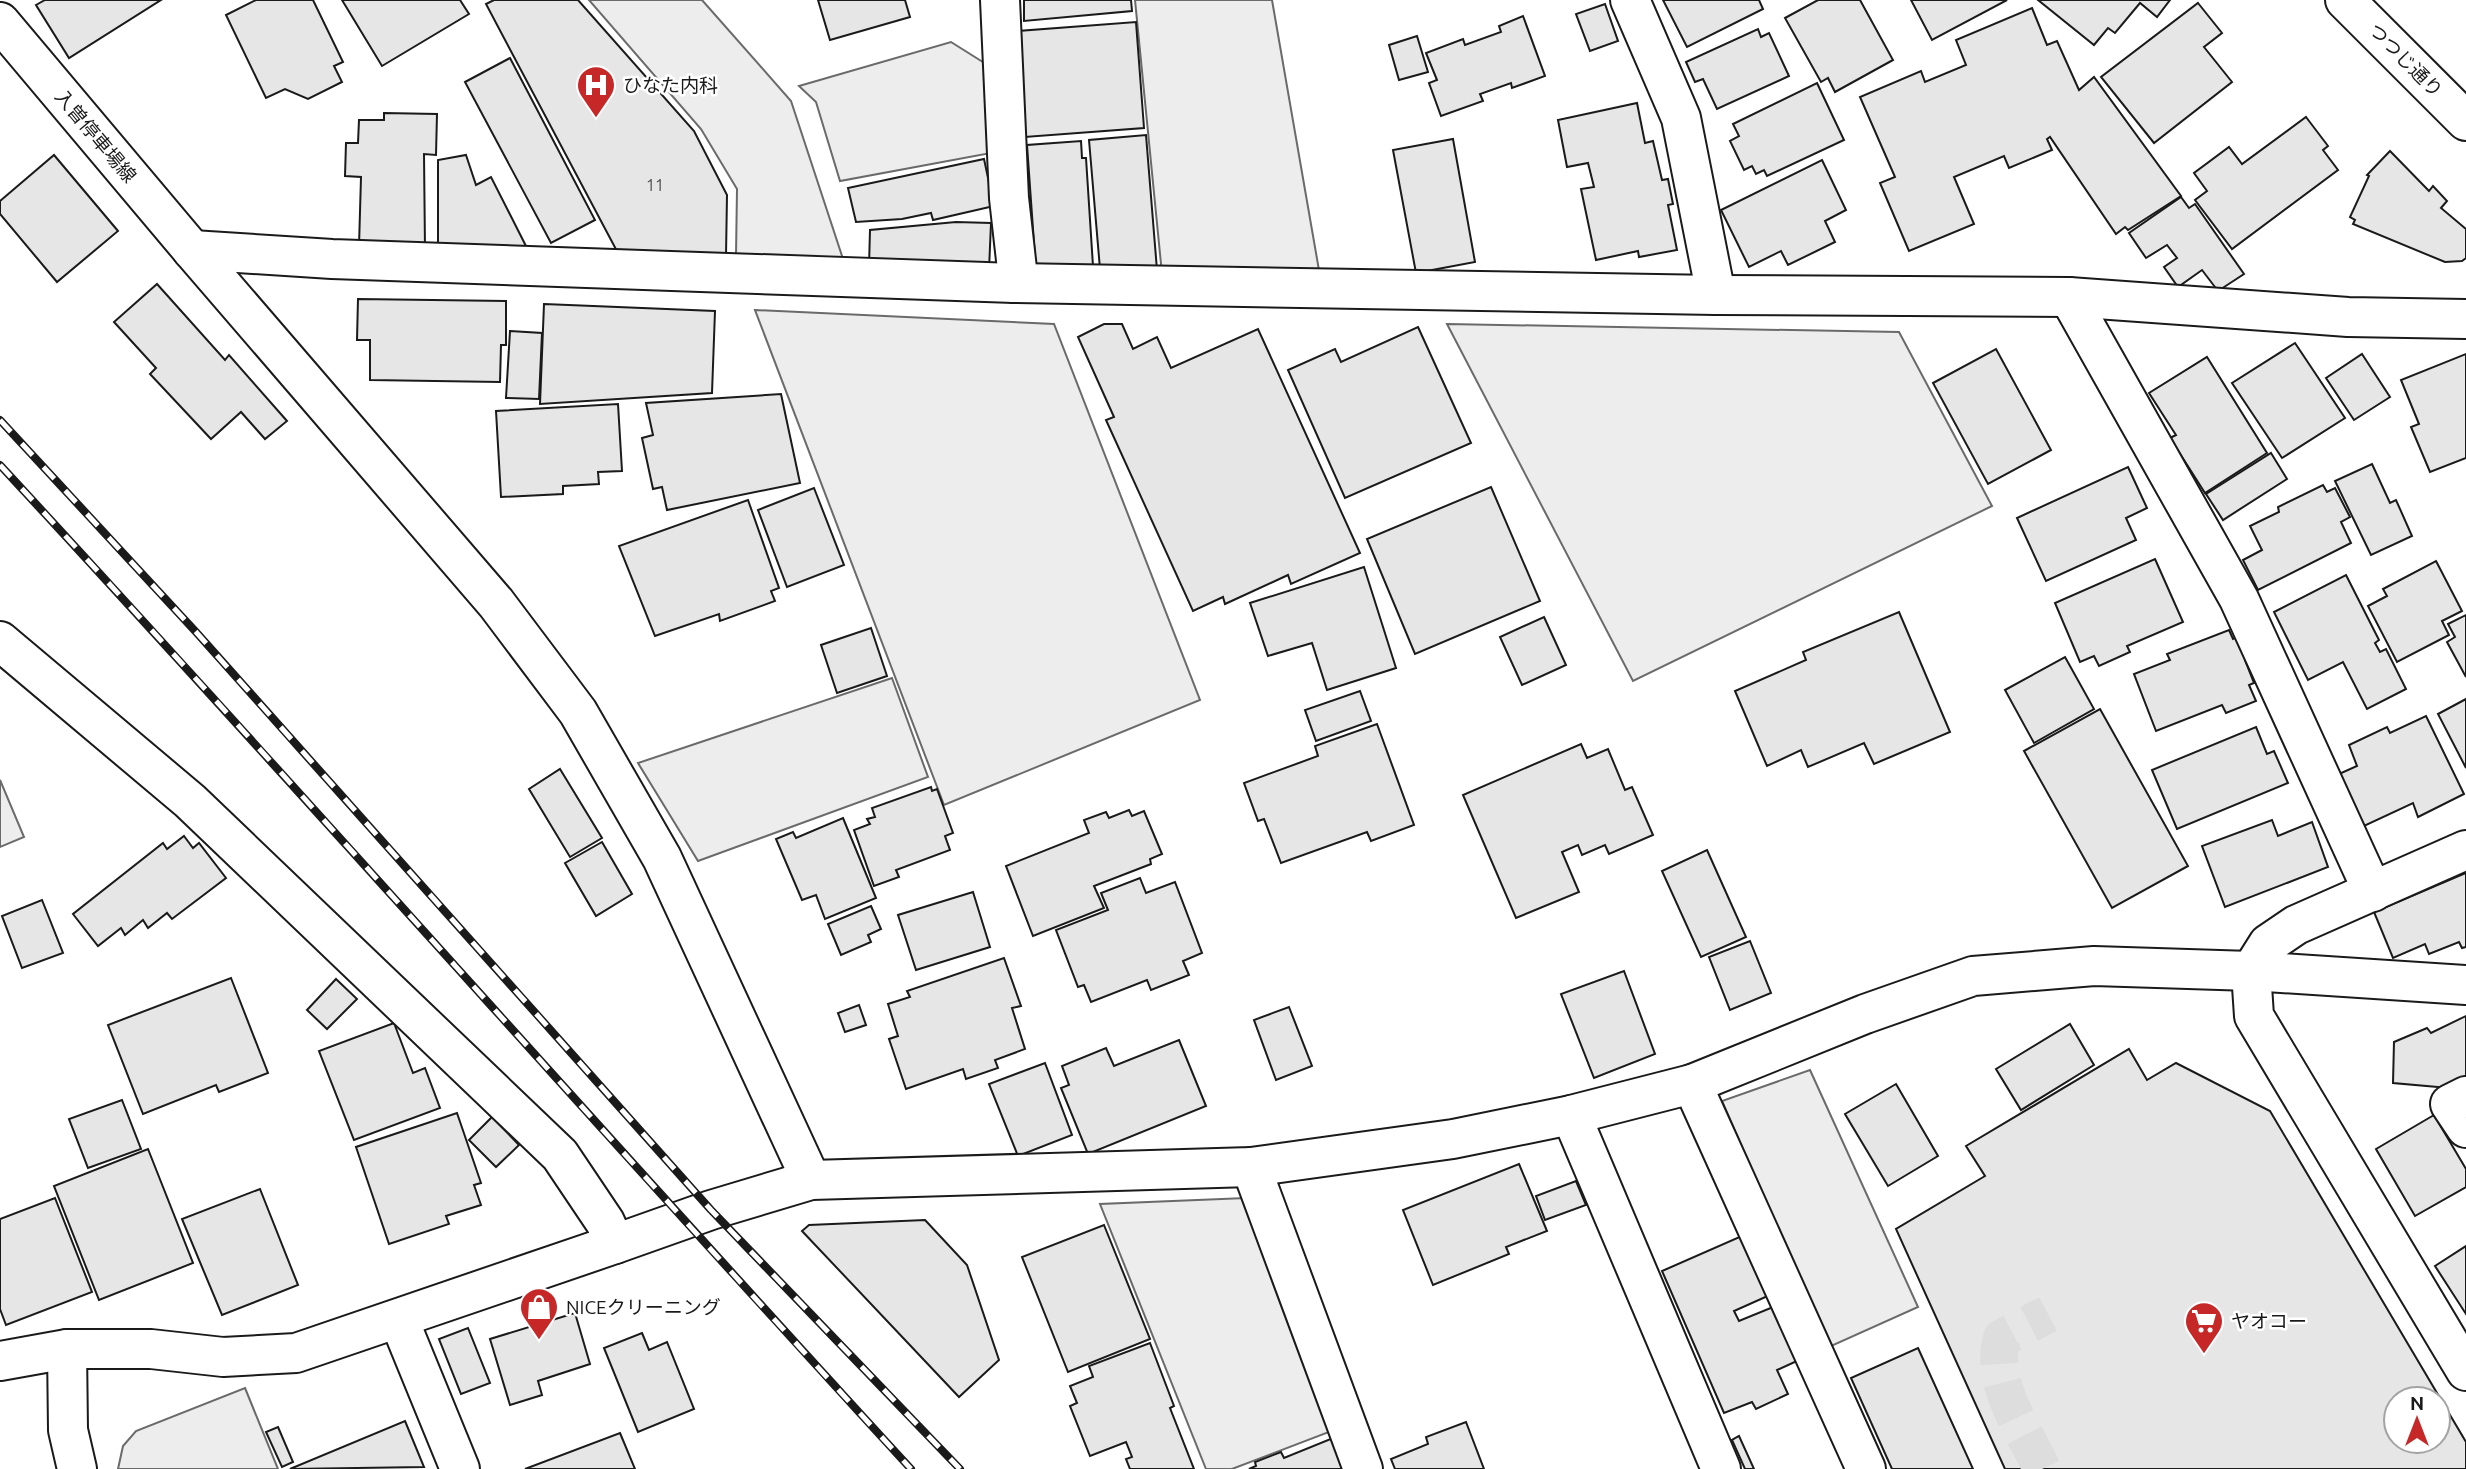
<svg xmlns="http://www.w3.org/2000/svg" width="2466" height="1469" viewBox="0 0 2466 1469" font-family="Ubuntu,'Noto Sans JP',sans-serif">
<rect width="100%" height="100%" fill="#fff"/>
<g fill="#ededed" stroke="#6a6a6a" stroke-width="2">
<polygon points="589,0 702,0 791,101 844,262 736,255 737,189 701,129"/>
<polygon points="1135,0 1272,0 1320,276 1162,274"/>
<polygon points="951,42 986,64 991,153 840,181 816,102 799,86"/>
<polygon points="755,310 1054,324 1200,700 944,805"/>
<polygon points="1447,324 1899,332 1992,506 1633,681"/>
<polygon points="892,678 928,777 698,861 638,763"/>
<polygon points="0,780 24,837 0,847"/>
<polygon points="1810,1070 1918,1307 1829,1347 1722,1101"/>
<polygon points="1246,1198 1329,1432 1232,1469 1206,1469 1100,1204"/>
<polygon points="245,1388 278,1469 118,1469 123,1446 136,1431"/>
</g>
<g fill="#e6e6e6" stroke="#1a1a1a" stroke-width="2" fill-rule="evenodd">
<polygon points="45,0 161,0 69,58 36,5"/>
<polygon points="256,0 313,0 343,62 334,66 342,82 308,99 285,89 266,98 226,15"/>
<polygon points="342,0 460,0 469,14 382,66"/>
<polygon points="494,0 578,0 694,131 727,195 726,256 619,255 486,4"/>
<polygon points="818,0 905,0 910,17 830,40"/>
<polygon points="1024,0 1131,0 1132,11 1024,21"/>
<polygon points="1663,0 1759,0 1763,9 1687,47"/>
<polygon points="1818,0 1860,0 1893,60 1835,92 1828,78 1821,82 1785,18"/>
<polygon points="1911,0 2007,0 1932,40"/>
<polygon points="2038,0 2170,0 2157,17 2140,3 2115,33 2108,28 2094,45"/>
<polygon points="2198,3 2222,33 2204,47 2232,82 2154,143 2101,77"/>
<polygon points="1605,4 1618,41 1590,51 1576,14"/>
<polygon points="2032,8 2047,45 2057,41 2079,90 2094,77 2181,196 2128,230 2125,227 2116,234 2050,137 2047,139 2052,150 2009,168 2004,156 1954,177 1974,224 1909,251 1880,183 1895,177 1860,97 1921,71 1925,82 1966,65 1956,40"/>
<polygon points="1523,16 1545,76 1512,88 1511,83 1480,94 1483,101 1441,116 1429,83 1437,80 1426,53 1463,39 1465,45 1501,32 1499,26"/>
<polygon points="1136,22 1144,128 1025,137 1018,31"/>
<polygon points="1758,29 1761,37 1769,33 1789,76 1717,109 1703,79 1695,82 1686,62"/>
<polygon points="1417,36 1428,72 1399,80 1389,45"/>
<polygon points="510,58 595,220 551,243 465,82"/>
<polygon points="1817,83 1844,140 1767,176 1764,170 1756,174 1752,166 1744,170 1730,141 1739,136 1733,124"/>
<polygon points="1637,103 1645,143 1653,141 1662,180 1668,179 1673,204 1668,205 1677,250 1639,257 1638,251 1596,260 1581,189 1594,187 1588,163 1567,167 1558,120"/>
<polygon points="384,113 437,114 436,155 424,154 425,248 359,246 361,177 345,176 346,143 358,143 359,120 384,120"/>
<polygon points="2306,117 2328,146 2323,150 2338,170 2232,249 2195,200 2207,191 2194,173 2229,147 2242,164"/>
<polygon points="1146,135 1157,270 1100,269 1089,140"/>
<polygon points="1453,139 1475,262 1416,273 1393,150"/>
<polygon points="1081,141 1082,158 1086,158 1093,266 1036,271 1027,145"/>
<polygon points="2390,151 2429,191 2433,186 2447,201 2441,208 2466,229 2466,258 2462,261 2445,262 2353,224 2355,220 2350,217 2369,176 2367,175"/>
<polygon points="54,155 118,231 57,282 0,214 0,201"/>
<polygon points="466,155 476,185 491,177 528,250 438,250 438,160"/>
<polygon points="984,159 994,206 933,220 931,213 902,219 856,222 848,188"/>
<polygon points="1822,160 1846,210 1825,221 1835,242 1788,265 1781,251 1749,267 1721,210"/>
<polygon points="2181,197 2189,208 2195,204 2244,274 2218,291 2202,270 2178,287 2164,267 2177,258 2167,245 2146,258 2129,233"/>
<polygon points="956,222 991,223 989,270 869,266 870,230"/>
<polygon points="157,284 225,360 229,355 287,421 265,439 241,412 211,439 150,374 156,368 114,322"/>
<polygon points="358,299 506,301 506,345 501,345 500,382 370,380 370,340 357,340"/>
<polygon points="544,304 715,311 712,393 540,404"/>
<polygon points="1104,324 1122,324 1133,349 1157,337 1171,368 1258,329 1360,553 1291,584 1288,575 1225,604 1223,597 1193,611 1106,420 1114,417 1078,337"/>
<polygon points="1418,327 1471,443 1345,498 1288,370 1335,349 1341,362"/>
<polygon points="510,331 542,333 539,399 506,398"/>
<polygon points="2295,343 2345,418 2282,458 2232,383"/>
<polygon points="1996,349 2051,450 1988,484 1933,383"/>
<polygon points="2362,354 2390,397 2354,420 2326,378"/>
<polygon points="2466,354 2466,458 2430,472 2411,427 2419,424 2401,380"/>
<polygon points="2207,357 2267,453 2205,493 2170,438 2176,435 2149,393"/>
<polygon points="781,394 800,483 667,510 662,487 653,489 642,438 653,435 646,403"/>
<polygon points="618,404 622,471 598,472 599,484 563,486 563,494 501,497 496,411"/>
<polygon points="2271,453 2287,479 2223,520 2206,494"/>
<polygon points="2372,464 2390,503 2396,500 2412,536 2371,555 2335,481"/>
<polygon points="2128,467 2147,508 2126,518 2136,540 2046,581 2017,518"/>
<polygon points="2323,485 2327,492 2335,488 2350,517 2341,522 2351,543 2258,590 2243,560 2262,550 2250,526 2279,512 2278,507"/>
<polygon points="1491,487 1540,601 1415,654 1367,539"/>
<polygon points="814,488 844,565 787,587 758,510"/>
<polygon points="748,500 779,588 771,591 775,601 720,621 719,614 655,636 619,546"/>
<polygon points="2155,559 2183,622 2127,646 2130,652 2099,666 2094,656 2080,662 2055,603"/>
<polygon points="2436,561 2462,611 2442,621 2449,635 2397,662 2368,606 2387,596 2383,589"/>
<polygon points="1364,567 1396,668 1327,690 1312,643 1268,656 1250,603"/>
<polygon points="2346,575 2379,640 2375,643 2380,652 2386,649 2406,689 2367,709 2343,662 2308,680 2274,612"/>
<polygon points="1899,612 1950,732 1874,764 1864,743 1808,767 1801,750 1767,766 1735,691 1806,660 1803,652"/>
<polygon points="2466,615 2466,677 2447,642 2455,637 2448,624"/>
<polygon points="1544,617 1566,665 1522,685 1500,637"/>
<polygon points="871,628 887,676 837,693 821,645"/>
<polygon points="2229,630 2233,639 2242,635 2251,658 2245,660 2254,683 2249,685 2256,701 2226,713 2222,705 2156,731 2134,674 2170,660 2167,654"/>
<polygon points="2065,657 2094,709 2034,743 2005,690"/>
<polygon points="1360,691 1371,721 1316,741 1305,710"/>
<polygon points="2466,699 2466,768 2438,714"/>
<polygon points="2100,709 2188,866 2112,908 2024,751"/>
<polygon points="2426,716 2464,794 2418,817 2413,803 2364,826 2339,774 2357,766 2349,745 2387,727 2390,733"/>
<polygon points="1377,724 1414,825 1371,841 1367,832 1281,863 1264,819 1258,821 1244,783 1318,756 1315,746"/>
<polygon points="2256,727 2267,754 2274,751 2288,783 2177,829 2152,770"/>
<polygon points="1581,744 1587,758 1608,749 1625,790 1632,787 1653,835 1609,854 1605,845 1582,855 1578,845 1562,852 1579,892 1516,918 1463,795"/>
<polygon points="560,769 602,838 570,857 529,789"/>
<polygon points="931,787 932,791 937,789 953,833 945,836 950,850 896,870 899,877 874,886 854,830 870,824 867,819 875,817 872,808"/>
<polygon points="1129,810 1132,816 1144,811 1162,854 1150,859 1151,864 1094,886 1104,908 1033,936 1006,866 1089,833 1084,820 1106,812 1109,818"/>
<polygon points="843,818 876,898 825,919 816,895 802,900 776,839 793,832 796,838"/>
<polygon points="2272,820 2278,836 2312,822 2328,867 2225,907 2202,846"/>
<polygon points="184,836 193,848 199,843 226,878 172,919 167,913 148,928 143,920 125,935 121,928 98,946 73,914 163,843 167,849"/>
<polygon points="602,842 632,894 596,916 565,863"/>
<polygon points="1707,850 1746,937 1701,957 1662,871"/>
<polygon points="2466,873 2466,947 2462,948 2459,942 2429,954 2425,944 2393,958 2374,912"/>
<polygon points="1140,878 1146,893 1175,882 1202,953 1183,961 1189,975 1151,990 1147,980 1091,1002 1084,985 1078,987 1056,930 1108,910 1101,893"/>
<polygon points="973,892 990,947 916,970 898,915"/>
<polygon points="42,900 63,953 22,968 2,916"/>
<polygon points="871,906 881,929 868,935 871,942 841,955 828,924"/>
<polygon points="1750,941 1771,993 1730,1010 1709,957"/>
<polygon points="1004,958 1021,1006 1012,1008 1025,1049 995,1060 998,1068 966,1079 963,1069 906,1089 889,1039 898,1036 888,1004 910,997 907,991"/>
<polygon points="1624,971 1655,1054 1594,1078 1561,994"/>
<polygon points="231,978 268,1073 219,1092 216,1085 143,1114 108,1025"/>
<polygon points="336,979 357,999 327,1029 307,1010"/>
<polygon points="859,1005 866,1025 845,1032 838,1013"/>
<polygon points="1289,1007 1312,1066 1276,1080 1254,1020"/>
<polygon points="2466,1016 2466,1080 2449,1088 2393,1083 2394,1042 2427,1028 2431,1033"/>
<polygon points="394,1023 413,1073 425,1068 440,1108 354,1140 319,1051"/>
<polygon points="2070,1024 2094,1065 2021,1110 1996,1069"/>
<polygon points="1179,1040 1206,1106 1088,1154 1061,1088 1069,1085 1062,1066 1106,1048 1114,1066"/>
<path d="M2129,1049l18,31 29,-17 94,48 196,331v27h-461l-109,-240 89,-53 -19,-30zM2396,1399h42v42h-42z"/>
<polygon points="1045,1063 1072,1135 1018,1156 989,1084"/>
<polygon points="1896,1084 1938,1156 1888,1186 1845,1114"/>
<polygon points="122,1100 141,1149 88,1168 69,1119"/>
<polygon points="457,1113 481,1183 474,1185 481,1205 446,1216 449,1224 389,1244 356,1147"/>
<polygon points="2434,1115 2466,1169 2466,1187 2415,1216 2376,1149"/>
<polygon points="492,1117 519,1145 496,1167 469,1140"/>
<polygon points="148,1149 193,1263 99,1300 54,1186"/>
<polygon points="1519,1164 1547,1231 1506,1247 1509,1254 1433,1285 1403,1210"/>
<polygon points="1576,1181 1586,1205 1545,1220 1536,1196"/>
<polygon points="260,1189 298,1285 222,1315 182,1219"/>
<polygon points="55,1198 92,1292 6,1325 0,1309 0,1219"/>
<polygon points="925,1220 967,1265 999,1360 959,1397 802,1231 809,1225"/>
<polygon points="1104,1225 1150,1339 1068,1372 1022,1257"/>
<polygon points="1744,1235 1770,1295 1734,1311 1739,1321 1773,1307 1797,1361 1777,1370 1788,1394 1756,1409 1752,1402 1724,1413 1662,1271"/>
<polygon points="2466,1246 2466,1314 2435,1266"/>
<polygon points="575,1313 590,1364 538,1381 542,1395 510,1405 490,1339"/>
<polygon points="468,1328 490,1383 461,1394 439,1339"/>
<polygon points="642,1333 649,1350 667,1342 694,1409 638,1432 604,1348"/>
<polygon points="1150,1343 1174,1406 1170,1408 1194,1469 1130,1469 1126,1459 1132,1457 1126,1442 1090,1456 1070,1406 1077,1403 1070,1386 1093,1377 1089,1366"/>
<polygon points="1918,1348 1973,1469 1892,1469 1851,1378"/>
<polygon points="405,1421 424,1467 290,1469"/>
<polygon points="1466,1422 1484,1469 1395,1469 1391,1459 1428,1444 1426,1437"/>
<polygon points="278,1427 293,1462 282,1467 266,1432"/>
<polygon points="620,1433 635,1469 525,1469"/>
<polygon points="1739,1436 1754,1469 1745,1469 1732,1440"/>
<polygon points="1333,1438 1345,1469 1249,1469 1256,1466 1255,1462 1281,1452 1284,1458"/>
</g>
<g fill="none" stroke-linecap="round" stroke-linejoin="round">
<path stroke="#ddd" stroke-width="38" stroke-dasharray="38 19" stroke-linecap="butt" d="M2042,1469c-18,-39 -53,-86 -40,-131l46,-24"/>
<defs>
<g id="minor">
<polyline points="1000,0 1009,198 1017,269 1014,283"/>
<polyline points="1630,0 1681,118 1716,295"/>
<polyline points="192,250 332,259 1014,283 1716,295 2069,297 2348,317 2466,319"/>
<polyline points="192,250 496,603 578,712 662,858 811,1180"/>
<polyline points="2069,297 2239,599 2373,892"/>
<polyline points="0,641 190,801 560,1155 605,1222 615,1244 296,1353 223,1357 151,1349 67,1349 0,1361"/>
<polyline points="2466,850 2296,925 2268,944 2251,971 2254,1016 2466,1371"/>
<polyline points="1692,1084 1866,1469"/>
<polyline points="2466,1096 2450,1104 2466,1128"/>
<polyline points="1571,1115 1721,1469"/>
<polyline points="1251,1167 1363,1469"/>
<polyline points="615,1244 711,1210 811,1180 1251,1167 1453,1139 1571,1115 1692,1084 1865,1014 1973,976 2094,966 2251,971 2466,985"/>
<polyline points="399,1320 460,1469"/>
<polyline points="67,1349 68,1430 77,1469"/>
</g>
<g id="major">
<polyline points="2345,0 2466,121"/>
<polyline points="0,22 192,250"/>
</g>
</defs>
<use href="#minor" stroke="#1a1a1a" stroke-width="42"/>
<use href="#major" stroke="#1a1a1a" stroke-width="42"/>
<use href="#minor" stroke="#fff" stroke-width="38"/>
<use href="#major" stroke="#fff" stroke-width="38"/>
<defs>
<g id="rail">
<polyline points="0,420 196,632 711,1210 960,1469"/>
<path d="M0,465c307,332 605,671 911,1004"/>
</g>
</defs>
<use href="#rail" stroke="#1a1a1a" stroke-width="8"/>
<use href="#rail" stroke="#fff" stroke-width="5" stroke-dasharray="16" stroke-linecap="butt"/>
</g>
<defs>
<symbol id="hospital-pin" viewBox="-11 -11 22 30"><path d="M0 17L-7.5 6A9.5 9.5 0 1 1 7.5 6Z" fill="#c62828" stroke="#fff"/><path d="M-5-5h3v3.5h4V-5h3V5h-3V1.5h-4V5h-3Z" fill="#fff"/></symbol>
<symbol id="shop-pin" viewBox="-11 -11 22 30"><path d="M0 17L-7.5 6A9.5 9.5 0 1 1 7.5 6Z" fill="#c62828" stroke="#fff"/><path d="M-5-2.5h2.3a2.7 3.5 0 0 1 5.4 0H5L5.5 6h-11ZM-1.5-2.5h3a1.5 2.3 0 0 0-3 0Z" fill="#fff"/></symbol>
<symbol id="supermarket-pin" viewBox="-11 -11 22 30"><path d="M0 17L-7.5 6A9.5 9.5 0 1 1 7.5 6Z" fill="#c62828" stroke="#fff"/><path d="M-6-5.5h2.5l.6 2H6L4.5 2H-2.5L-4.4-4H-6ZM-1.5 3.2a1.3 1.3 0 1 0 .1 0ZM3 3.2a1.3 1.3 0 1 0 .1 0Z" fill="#fff"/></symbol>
</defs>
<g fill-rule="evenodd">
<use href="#hospital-pin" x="574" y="63" width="44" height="60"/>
<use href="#shop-pin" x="517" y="1285" width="44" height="60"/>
<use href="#supermarket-pin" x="2182" y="1299" width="44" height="60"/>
</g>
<g text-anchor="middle" stroke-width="5" stroke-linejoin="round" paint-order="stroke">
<g font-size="16" fill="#4d4d4d">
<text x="655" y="191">11</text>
</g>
<g font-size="19" fill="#1a1a1a" stroke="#fff">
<text transform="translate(2406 60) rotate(45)" y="7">つつじ通り</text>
<text transform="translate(96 136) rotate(50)" y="7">入曽停車場線</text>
</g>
<g font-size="19" fill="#1a1a1a" stroke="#fff" text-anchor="start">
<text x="623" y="92">ひなた内科</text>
<text x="566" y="1314">NICEクリーニング</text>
<text x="2231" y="1328">ヤオコー</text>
</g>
</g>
<g transform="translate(2417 1420)"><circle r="33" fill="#ffffff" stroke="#a3a3a3" stroke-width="2"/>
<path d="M0-5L12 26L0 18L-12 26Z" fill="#c62828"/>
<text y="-10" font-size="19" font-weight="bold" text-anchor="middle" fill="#1a1a1a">N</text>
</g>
</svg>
